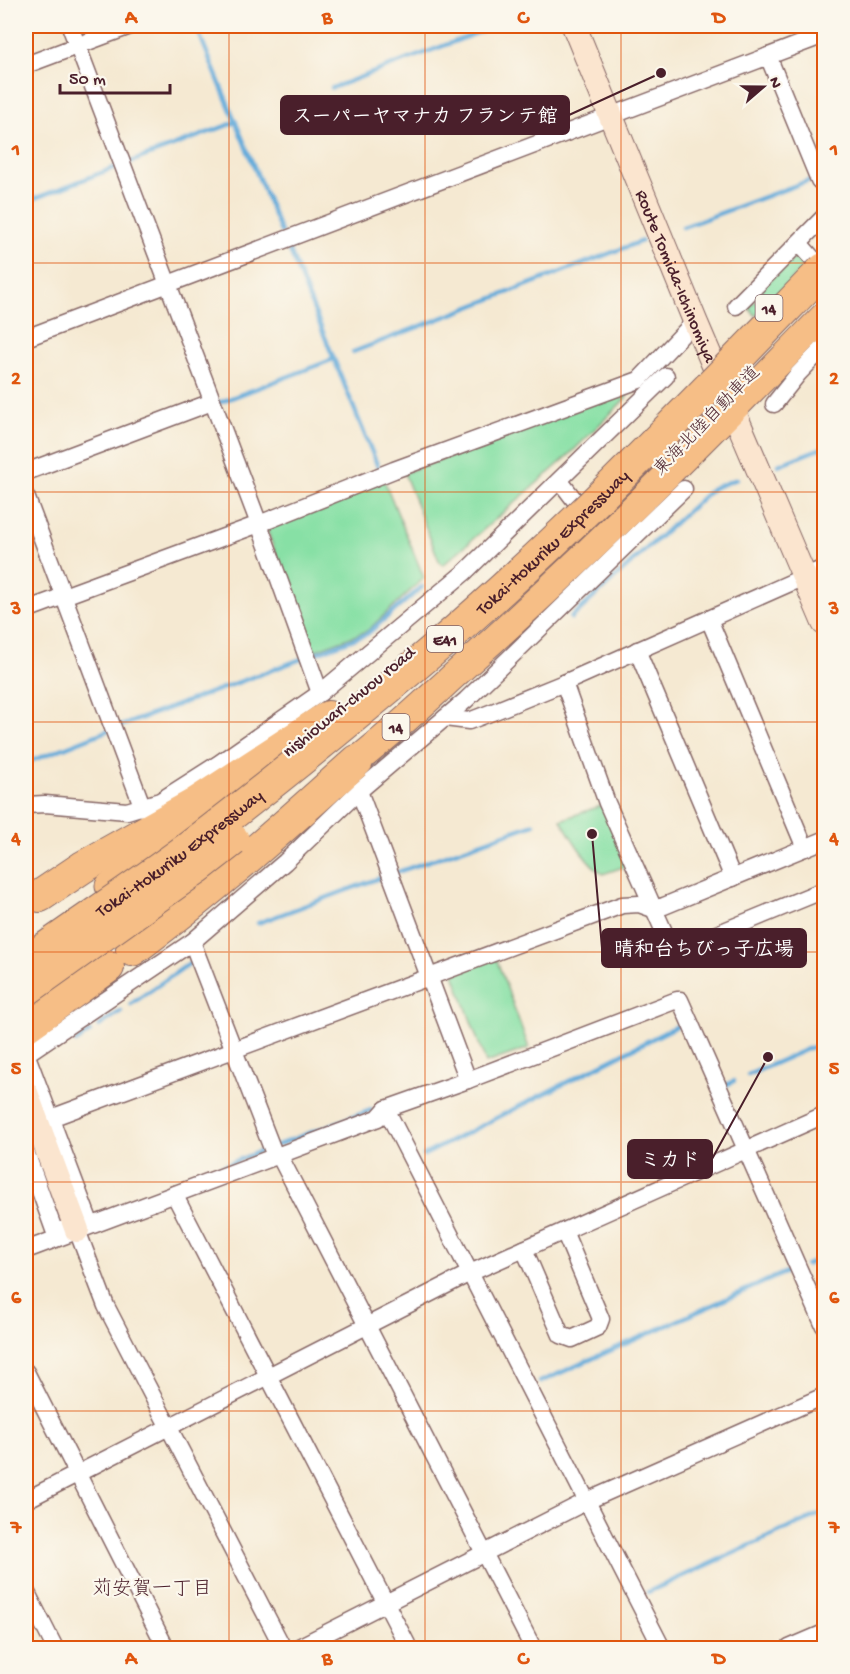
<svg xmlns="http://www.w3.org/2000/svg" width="850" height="1674" viewBox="0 0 850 1674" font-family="'Gochi Hand','Klee One',sans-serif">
<rect width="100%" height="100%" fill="#fbf7ec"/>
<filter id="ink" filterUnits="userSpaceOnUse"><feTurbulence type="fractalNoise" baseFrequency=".0167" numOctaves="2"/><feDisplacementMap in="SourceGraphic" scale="12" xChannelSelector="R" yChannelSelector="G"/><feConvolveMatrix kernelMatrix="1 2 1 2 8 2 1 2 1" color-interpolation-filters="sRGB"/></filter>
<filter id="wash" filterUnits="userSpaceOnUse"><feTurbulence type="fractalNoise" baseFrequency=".008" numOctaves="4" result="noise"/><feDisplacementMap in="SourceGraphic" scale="24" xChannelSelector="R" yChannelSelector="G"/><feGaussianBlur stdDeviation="1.35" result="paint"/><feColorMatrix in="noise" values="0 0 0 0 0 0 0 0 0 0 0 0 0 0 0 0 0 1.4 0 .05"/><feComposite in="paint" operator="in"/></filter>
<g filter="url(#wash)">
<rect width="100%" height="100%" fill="#f5e9d2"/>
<g fill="#87e0a5" stroke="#688068" stroke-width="1.5">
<polygon points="793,259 800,259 802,269 756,316 746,305 752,304 762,295 762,287"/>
<polygon points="625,391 627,397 568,456 443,565 440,563 404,473"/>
<polygon points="384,480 424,578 367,631 311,652 266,527"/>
<path d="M603,805l26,60 -26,9c-19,-14 -30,-34 -42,-54z"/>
<polygon points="496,958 529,1048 486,1063 454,974"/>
</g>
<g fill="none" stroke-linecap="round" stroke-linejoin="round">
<g stroke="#63abda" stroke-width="4.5">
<polyline points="196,26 281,232"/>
<polyline points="332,88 496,26"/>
<polyline points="128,163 236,122"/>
<polyline points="26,202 116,167"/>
<polyline points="683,227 813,179"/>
<polyline points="287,244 380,472"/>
<polyline points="353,352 642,241"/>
<polyline points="218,403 334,359"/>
<polyline points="778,465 824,447"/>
<polyline points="571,618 713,488 737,479"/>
<polyline points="314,654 367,634 422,587"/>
<polyline points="118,727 304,658"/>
<polyline points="26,763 109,730"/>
<polyline points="395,873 534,824"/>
<polyline points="258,923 385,876"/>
<polyline points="131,1004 190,963"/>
<polyline points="99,1026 121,1011"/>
<polyline points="76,1042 90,1032"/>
<polyline points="748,1075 812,1047"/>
<polyline points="724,1086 734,1081"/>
<polyline points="275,1146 371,1110"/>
<polyline points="424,1155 683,1023"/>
<polyline points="180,1183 261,1151"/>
<polyline points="136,1200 164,1189"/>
<polyline points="806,1265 824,1257"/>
<polyline points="540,1382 791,1270"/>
<polyline points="648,1592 824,1512"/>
</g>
</g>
</g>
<g filter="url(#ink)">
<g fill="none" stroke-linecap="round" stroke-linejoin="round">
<defs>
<g id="street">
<polyline points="70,26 259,524 320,693"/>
<polyline points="768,56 819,180 824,185"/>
<polyline points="26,65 130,26"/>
<polyline points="799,243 815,261"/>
<polyline points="736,306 824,217"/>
<polyline points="26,338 824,35"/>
<polyline points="774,404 798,374 824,347"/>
<polyline points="26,472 212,402"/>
<polyline points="560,481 576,502"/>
<polyline points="26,496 143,808"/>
<polyline points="26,610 259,524 394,470 639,380 695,321"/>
<polyline points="709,619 805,848"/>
<polyline points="637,650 733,878"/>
<polyline points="564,683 607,803 673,952 824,890"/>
<polyline points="445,718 469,721 495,711 564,683 824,568"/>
<polyline points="26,805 45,804 127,811 160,801 218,764 320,693 465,572 666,376"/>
<polyline points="192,942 275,1156"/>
<polyline points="26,1054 192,942 285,862 359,791 466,700 684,489"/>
<polyline points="468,1080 677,1000 680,1000 824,1326"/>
<polyline points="386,1109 662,1648"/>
<polyline points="51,1118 622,905 639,904 653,909 664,906 824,840"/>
<polyline points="26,1152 54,1230 77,1230 89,1220 26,1053"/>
<polyline points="279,1155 533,1648"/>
<polyline points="174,1194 409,1648"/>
<polyline points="77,1230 106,1306 283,1648"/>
<polyline points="524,1249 561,1335 572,1339 598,1327 601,1319 564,1231"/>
<polyline points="26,1250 378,1118 386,1109 468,1080 359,791"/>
<polyline points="26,1372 166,1648"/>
<polyline points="26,1500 470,1273 824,1115"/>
<polyline points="26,1591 55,1648"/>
<polyline points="297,1648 587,1501 824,1396"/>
<polyline points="789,1648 824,1633"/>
</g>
<g id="secondary">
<path id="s1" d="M574,26l121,295 129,302"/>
<polyline points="26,1093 77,1230"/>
</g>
<g id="primary">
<path d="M342,772c48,-36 92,-79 137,-119 120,-108 233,-221 345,-337"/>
<polyline points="109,886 222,801"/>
</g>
<g id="highway">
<polyline points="40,896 83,867 195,804 328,717"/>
<path d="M132,950c79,-58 152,-123 225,-189"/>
<polyline points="26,1026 108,967"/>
</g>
</defs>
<use href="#street" stroke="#866665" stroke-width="19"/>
<use href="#secondary" stroke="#866665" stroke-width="26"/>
<use href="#primary" stroke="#866665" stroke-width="29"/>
<use href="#highway" stroke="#866665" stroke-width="34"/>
<use href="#street" stroke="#fff" stroke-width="16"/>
<use href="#secondary" stroke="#fbe5cf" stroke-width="24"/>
<use href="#primary" stroke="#f6be86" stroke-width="27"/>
<use href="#highway" stroke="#f6be86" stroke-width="32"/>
<defs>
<g id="highway-bridge">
<path id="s2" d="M26,962c53,-38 108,-74 161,-113 83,-63 165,-130 244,-197 140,-119 266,-252 393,-383"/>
<polyline points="26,990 197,868 233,840"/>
</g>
</defs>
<use href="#highway-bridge" stroke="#866665" stroke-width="34" stroke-linecap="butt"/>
<use href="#highway-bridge" stroke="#f6be86" stroke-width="32"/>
</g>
</g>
<path fill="none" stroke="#e0560e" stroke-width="1.5" stroke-opacity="0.55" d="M229,26v1622M425,26v1622M621,26v1622M26,263h798M26,492h798M26,722h798M26,952h798M26,1182h798M26,1411h798"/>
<g text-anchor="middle" stroke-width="4.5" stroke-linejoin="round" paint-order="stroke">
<g fill="#fbf7ec" stroke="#7f6065" stroke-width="1.5">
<rect x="755.5" y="295" width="27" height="26" rx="4.5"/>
<rect x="427" y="626" width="36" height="26" rx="4.5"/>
<rect x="382.5" y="714" width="27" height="26" rx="4.5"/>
</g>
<g font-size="16" font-weight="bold" fill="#4a1f2b">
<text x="769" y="314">14</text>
<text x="445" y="645">E41</text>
<text x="396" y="733">14</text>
</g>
<g font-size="18" fill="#4a1f2b" stroke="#fbf7ec">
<text dy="6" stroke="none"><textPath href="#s1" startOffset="270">Route Tomida-Ichinomiya</textPath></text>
<text transform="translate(706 420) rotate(-46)" y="6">東海北陸自動車道</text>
<text dy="6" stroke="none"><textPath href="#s2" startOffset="674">Tokai-Hokuriku Expressway</textPath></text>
<text transform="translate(348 701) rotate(-39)" y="6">nishiowari-chuou road</text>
<text dy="6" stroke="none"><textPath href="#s2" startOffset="188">Tokai-Hokuriku Expressway</textPath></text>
</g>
<g font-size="20" fill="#4a1f2b" stroke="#fbf7ec">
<text x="152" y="1594">苅安賀一丁目</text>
</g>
</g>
<path fill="none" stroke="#4a1f2b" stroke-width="2" d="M661 73L569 115M592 834L602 948M768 1057L712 1159"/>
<g fill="#4a1f2b" stroke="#fbf7ec" stroke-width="2">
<circle cx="661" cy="73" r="6"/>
<circle cx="592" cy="834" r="6"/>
<circle cx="768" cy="1057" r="6"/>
</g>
<g fill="#4a1f2b" stroke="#4a1f2b" stroke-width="2">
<rect x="281" y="96" width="288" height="38" rx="6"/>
<rect x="602" y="929" width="204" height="38" rx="6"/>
<rect x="628" y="1140" width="84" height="38" rx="6"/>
</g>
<g font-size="20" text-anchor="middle" font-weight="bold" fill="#fff">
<text x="425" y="122">スーパーヤマナカ フランテ館</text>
<text x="704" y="955">晴和台ちびっ子広場</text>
<text x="670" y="1166">ミカド</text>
</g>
<rect width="850" height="1674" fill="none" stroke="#fbf7ec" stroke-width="66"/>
<g transform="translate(763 87) rotate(70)" stroke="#fbf7ec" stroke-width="4.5" paint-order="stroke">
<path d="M0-4.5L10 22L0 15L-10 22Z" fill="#4a1f2b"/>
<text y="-9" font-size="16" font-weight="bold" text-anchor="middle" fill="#4a1f2b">N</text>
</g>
<path d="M60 84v9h110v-9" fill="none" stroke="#4a1f2b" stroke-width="3"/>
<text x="69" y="84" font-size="18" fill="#4a1f2b" stroke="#fbf7ec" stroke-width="4.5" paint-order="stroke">50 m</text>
<rect x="33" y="33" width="784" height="1608" fill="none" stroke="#e0560e" stroke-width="2"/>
<g font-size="20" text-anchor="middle" font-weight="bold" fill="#e0560e">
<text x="131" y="23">A</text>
<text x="327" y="23">B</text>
<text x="523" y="23">C</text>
<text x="719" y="23">D</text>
<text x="16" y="155">1</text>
<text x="834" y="155">1</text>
<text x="16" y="384">2</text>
<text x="834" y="384">2</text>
<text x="16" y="614">3</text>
<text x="834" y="614">3</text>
<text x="16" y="844">4</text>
<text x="834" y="844">4</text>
<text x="16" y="1074">5</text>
<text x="834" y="1074">5</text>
<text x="16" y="1303">6</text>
<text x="834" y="1303">6</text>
<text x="16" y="1533">7</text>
<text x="834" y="1533">7</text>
<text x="131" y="1664">A</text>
<text x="327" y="1664">B</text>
<text x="523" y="1664">C</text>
<text x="719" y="1664">D</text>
</g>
</svg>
